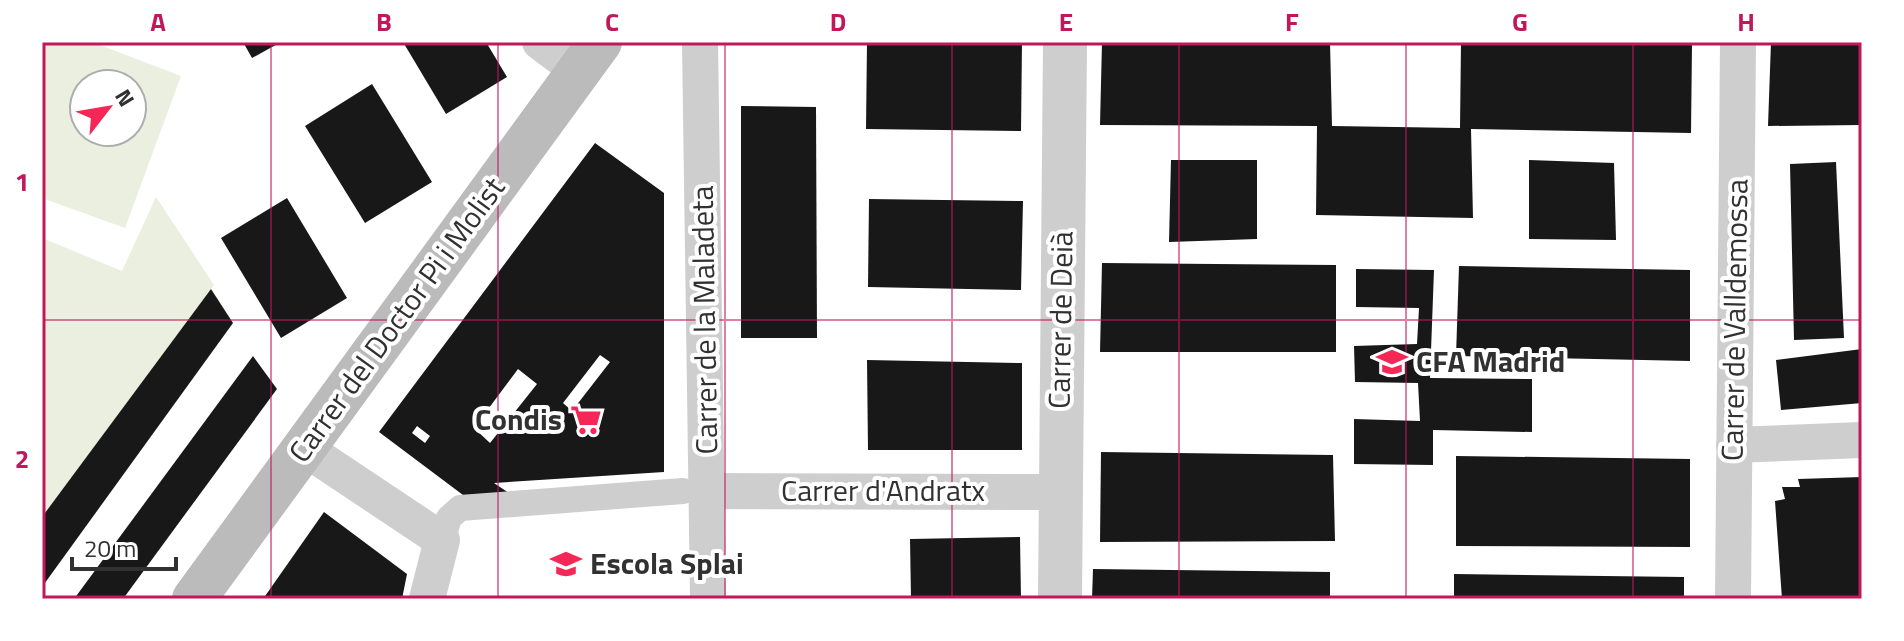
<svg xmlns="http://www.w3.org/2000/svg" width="1904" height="641" viewBox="0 0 1904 641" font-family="'Titillium Web',sans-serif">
<rect width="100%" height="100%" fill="#fff"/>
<g fill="#eaefdf" fill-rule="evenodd">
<path d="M42,42h50l89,34 -56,152 -83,-30zM84,84h48v48h-48z"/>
<polygon points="156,197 214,285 42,517 42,238 122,271"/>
</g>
<g fill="#181818" fill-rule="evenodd">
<polygon points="243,42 281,42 252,58"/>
<polygon points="403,42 486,42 507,77 446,114"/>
<polygon points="867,42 1022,42 1021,131 866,129"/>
<polygon points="1102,42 1330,42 1332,126 1460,128 1461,42 1692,45 1691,133 1471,129 1473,218 1316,215 1317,126 1100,125"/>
<polygon points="1771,42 1862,42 1862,125 1768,126"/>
<polygon points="372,84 432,182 365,223 305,126"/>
<polygon points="741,106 816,107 817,338 741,338"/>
<path d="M595,143l69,50v279l-170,11 18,12 -45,3 -88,-66zM600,355l10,7 -38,49 -9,-8zM518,369l19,15 -47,59 -16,-15zM417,426l13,10 -5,7 -13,-10z"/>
<polygon points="1171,160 1257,160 1257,239 1169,242"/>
<polygon points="1529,160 1614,163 1616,240 1529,239"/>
<polygon points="1836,162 1844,338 1794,340 1790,164"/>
<polygon points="287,198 347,298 281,338 221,238"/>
<polygon points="869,199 1023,201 1021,290 868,287"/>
<polygon points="1102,263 1336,265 1336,352 1100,352"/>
<polygon points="1459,266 1690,270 1690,361 1456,356"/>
<polygon points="1356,269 1434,270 1430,378 1532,379 1532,432 1433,430 1433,465 1354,464 1354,419 1420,421 1418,383 1355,382 1354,346 1417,344 1419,308 1356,307"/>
<polygon points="211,289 233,323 42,587 42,517"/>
<polygon points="1862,349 1862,403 1781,410 1776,360"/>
<polygon points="253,356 277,389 123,599 74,599"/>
<polygon points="867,360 1022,363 1022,450 868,450"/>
<polygon points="1101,452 1333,455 1335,541 1100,542"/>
<polygon points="1456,456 1690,459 1690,547 1456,546"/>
<polygon points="1862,477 1862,599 1782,599 1775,501 1785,499 1782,487 1800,487 1798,479"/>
<polygon points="324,512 407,574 402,599 263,599"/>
<polygon points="1020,537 1021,599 911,599 910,539"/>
<polygon points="1093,569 1330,572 1330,599 1092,599"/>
<polygon points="1454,574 1684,577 1684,599 1454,599"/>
</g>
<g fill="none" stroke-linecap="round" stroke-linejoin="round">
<polyline stroke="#cecece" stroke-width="26" points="442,540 449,518 460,508 683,491"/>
<g stroke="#cecece" stroke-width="36">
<polyline points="540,42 579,71"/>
<polyline points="700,42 708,599"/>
<polyline points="1734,445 1862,440"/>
<polyline points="304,448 442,540 427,599"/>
<polyline points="707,491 1060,492"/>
<polyline points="1733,599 1738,42"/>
</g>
<polyline stroke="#cecece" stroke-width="44" points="1060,599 1065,42"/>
<polyline stroke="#bbb" stroke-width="44" points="194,599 600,42"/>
</g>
<path fill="none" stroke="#c2185b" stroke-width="2" stroke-opacity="0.55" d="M271,42v557M498,42v557M725,42v557M952,42v557M1179,42v557M1406,42v557M1633,42v557M42,320h1820"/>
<defs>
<symbol id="school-bare" viewBox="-9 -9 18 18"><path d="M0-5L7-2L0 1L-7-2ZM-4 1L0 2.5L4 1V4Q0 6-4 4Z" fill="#f52756" stroke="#fff" stroke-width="2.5" paint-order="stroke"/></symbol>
<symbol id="supermarket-bare" viewBox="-9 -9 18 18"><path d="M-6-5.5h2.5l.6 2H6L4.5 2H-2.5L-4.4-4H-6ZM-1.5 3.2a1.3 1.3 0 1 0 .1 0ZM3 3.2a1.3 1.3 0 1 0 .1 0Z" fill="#f52756" stroke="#fff" stroke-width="2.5" paint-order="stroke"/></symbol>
</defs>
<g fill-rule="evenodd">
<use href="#school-bare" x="1370" y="340" width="44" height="44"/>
<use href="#supermarket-bare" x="564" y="398" width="44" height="44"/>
<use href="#school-bare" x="544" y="542" width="44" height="44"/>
</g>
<g text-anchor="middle" stroke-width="8" stroke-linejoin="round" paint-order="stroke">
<g font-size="30" fill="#313131" stroke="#fff">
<text transform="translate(397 320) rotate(-54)" y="10">Carrer del Doctor Pi i Molist</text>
<text transform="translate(705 320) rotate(-91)" y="10">Carrer de la Maladeta</text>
<text transform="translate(1061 320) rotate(-89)" y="10">Carrer de Deià</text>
<text transform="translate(1735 320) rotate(-89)" y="10">Carrer de Valldemossa</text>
<text x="883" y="501">Carrer d'Andratx</text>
</g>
<g font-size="30" font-weight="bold" fill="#313131" stroke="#fff" text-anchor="start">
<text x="1416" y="372">CFA Madrid</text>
<text x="562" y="430" text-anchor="end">Condis</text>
<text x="590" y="574">Escola Splai</text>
</g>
</g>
<rect width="1904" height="641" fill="none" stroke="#ffffff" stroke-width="88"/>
<g transform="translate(108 108) rotate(59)"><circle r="38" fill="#ffffff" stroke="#adadad" stroke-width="2"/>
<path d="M0-6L14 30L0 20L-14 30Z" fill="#f52756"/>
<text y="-12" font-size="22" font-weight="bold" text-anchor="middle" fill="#313131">N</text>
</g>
<path d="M72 557v12h104v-12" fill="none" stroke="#313131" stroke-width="4"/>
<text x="84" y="557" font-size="24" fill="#313131" stroke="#ffffff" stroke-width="6" paint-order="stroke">20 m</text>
<rect x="44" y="44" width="1816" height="553" fill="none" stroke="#c2185b" stroke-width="3"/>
<g font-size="26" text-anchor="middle" font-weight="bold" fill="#c2185b">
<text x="158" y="31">A</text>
<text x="384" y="31">B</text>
<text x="612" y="31">C</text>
<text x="838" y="31">D</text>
<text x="1066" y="31">E</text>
<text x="1292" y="31">F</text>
<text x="1520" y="31">G</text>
<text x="1746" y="31">H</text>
<text x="22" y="191">1</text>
<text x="22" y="468">2</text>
</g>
</svg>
